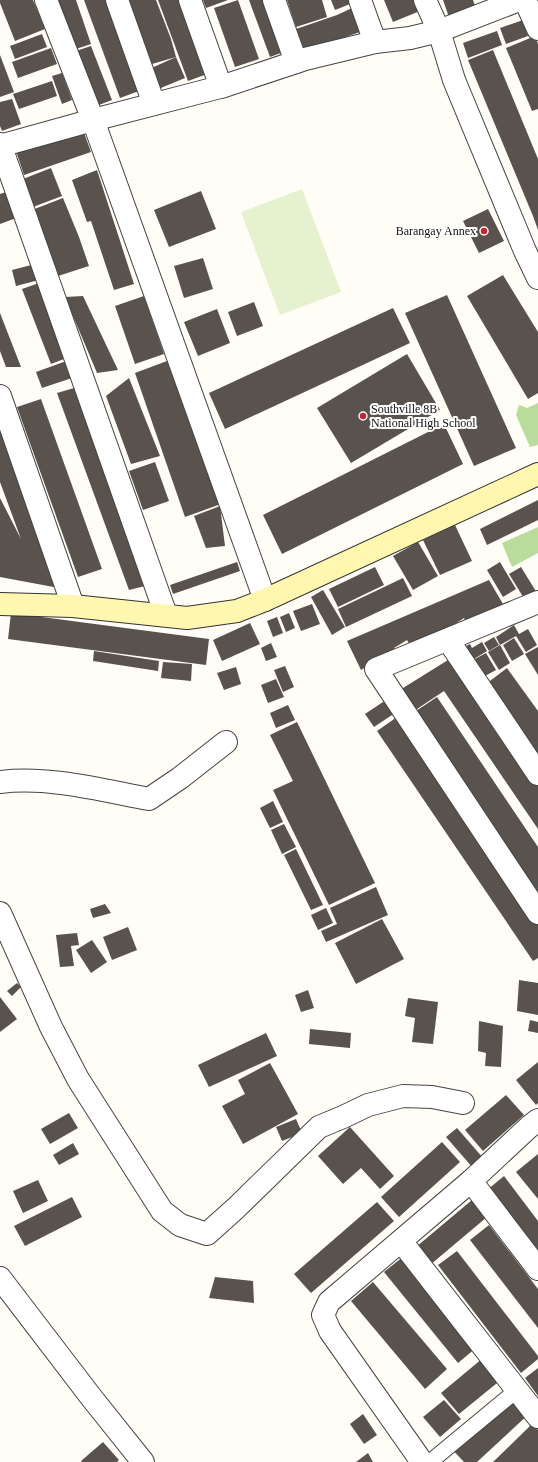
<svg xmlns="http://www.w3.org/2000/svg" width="538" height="1462" viewBox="0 0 538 1462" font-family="'Times New Roman',serif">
<rect width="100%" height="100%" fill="#fffdf5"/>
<g fill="#b9dc9c">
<polygon points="538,403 538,445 530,447 516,415 519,405 527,408"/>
<polygon points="538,527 538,553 512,567 502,543"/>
</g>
<polygon fill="#e6f2cf" points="302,189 341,292 280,315 241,212"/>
<g fill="#5a524d">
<polygon points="0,0 33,0 45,29 15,41 0,3"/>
<polygon points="53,0 76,0 91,44 70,51"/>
<polygon points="84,0 106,0 139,91 120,98"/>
<polygon points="127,0 156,0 171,39 176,57 185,78 156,90 147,70 176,57 152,64"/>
<polygon points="158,0 183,0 210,73 188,81"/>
<polygon points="203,0 228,0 206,8"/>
<polygon points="238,0 259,59 235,67 214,8"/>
<polygon points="249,0 271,0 289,50 270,57"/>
<polygon points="287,0 322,0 327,17 296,27"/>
<polygon points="331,0 360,0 335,10"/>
<polygon points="384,0 416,0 420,11 393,22"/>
<polygon points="443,0 473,0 478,14 451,23"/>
<polygon points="352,8 360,32 305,51 296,29 337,15"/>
<polygon points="523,20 528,36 506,44 500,28"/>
<polygon points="497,31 502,45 468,58 463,43"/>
<polygon points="42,34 47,47 15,59 10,46"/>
<polygon points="535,36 538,44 538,109 532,111 506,48"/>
<polygon points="91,46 112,100 91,108 70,53"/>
<polygon points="51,48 57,64 18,78 12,62"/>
<polygon points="493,50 538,159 538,230 533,216 468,60"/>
<polygon points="0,55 14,92 0,97"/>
<polygon points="62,73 72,100 62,104 52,76"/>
<polygon points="52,81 57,96 19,109 13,94"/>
<polygon points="12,99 21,124 2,131 0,126 0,102"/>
<polygon points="83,130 91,152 24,175 16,151"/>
<polygon points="51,168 62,196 33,207 18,181"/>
<polygon points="97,170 134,284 114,290 91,221 87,222 72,180"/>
<polygon points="9,191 19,217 0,224 0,194"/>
<polygon points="201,191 216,229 169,247 154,210"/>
<polygon points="63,198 79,237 89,266 58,276 32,210"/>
<polygon points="488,209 504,241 479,253 463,221"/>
<polygon points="203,258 213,289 184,298 174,266"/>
<polygon points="35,264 39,280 16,286 12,270"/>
<polygon points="503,275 538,332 538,393 528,399 467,296"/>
<polygon points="39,283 69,357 51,364 22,289"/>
<polygon points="447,295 516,448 474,466 405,313"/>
<polygon points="83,296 118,370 97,373 65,297"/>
<polygon points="144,296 164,354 135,364 115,306"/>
<polygon points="254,302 263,326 237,336 228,312"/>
<polygon points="393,308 410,343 225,429 209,393"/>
<polygon points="217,309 230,343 198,356 184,322"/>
<polygon points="0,313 21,367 6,367 0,351"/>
<polygon points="407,354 440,410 351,463 317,408"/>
<polygon points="69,360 75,377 42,388 36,372"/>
<polygon points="167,361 221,504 185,517 135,373"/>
<polygon points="129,378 160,456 131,464 106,396"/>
<polygon points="81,386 153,584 129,590 57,393"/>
<polygon points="41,399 102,569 78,577 17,407"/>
<polygon points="0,417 59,588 0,577 0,498 21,539 0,482"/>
<polygon points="444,424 463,464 282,554 263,515"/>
<polygon points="155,462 169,501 143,510 129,471"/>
<polygon points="538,500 538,520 487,545 480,529"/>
<polygon points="220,506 225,546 206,548 194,516"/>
<polygon points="455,525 472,561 440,575 423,540"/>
<polygon points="418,542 438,576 413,590 393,556"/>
<polygon points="237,562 240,571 173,594 170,585"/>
<polygon points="500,562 516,589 503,597 487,570"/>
<polygon points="375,567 384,585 338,607 329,589"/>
<polygon points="521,567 537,593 525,600 509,574"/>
<polygon points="403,578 412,596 346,627 338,609"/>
<polygon points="489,580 503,604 468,626 464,618 413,651 407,640 394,648 397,652 391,656 389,652 361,670 347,641"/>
<polygon points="323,590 345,627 332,635 311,597"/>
<polygon points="312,604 320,624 301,631 293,611"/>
<polygon points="11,613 209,639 206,665 8,639"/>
<polygon points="289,613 295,628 286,632 280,617"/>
<polygon points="277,617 283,633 273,637 267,621"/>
<polygon points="250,623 260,644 222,661 213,640"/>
<polygon points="514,625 519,634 528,629 537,645 526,652 516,636 500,645 496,637"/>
<polygon points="494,637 499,645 489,651 484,643"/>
<polygon points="514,638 524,654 512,661 503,645"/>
<polygon points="482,642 487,651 474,659 466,646 470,644 472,648"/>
<polygon points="271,643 277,657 266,661 261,648"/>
<polygon points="500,645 510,663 499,670 488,652"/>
<polygon points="538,647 538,675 525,654"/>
<polygon points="94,651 159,661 158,671 93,661"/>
<polygon points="486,653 496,670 483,677 473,660"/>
<polygon points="448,660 466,677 538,783 538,829 444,691 408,715 395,693"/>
<polygon points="163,662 192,664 191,681 161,678"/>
<polygon points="285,666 294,687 283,692 274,670"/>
<polygon points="236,667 241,684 224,690 217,673"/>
<polygon points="507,668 538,711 538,758 486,684"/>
<polygon points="276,679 284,697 268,703 261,685"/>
<polygon points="437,697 538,847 538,899 413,713"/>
<polygon points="386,700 395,713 374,727 365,714"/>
<polygon points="288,705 295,720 276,728 270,713"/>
<polygon points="397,717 538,925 538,958 533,961 377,731"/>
<polygon points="297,722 375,883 329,905 273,790 293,781 270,735"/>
<polygon points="273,801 283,822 270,828 260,808"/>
<polygon points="284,824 296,847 282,854 271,830"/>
<polygon points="296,849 323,905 311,910 284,855"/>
<polygon points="376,887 388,915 326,942 321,931 337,924 330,908"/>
<polygon points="105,904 111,913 93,918 90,909"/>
<polygon points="326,908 333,923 318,930 311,915"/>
<polygon points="382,919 404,959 356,984 335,943"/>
<polygon points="128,927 137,950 112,960 103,937"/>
<polygon points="77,933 79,945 71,946 74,966 60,967 56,935"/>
<polygon points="92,940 107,962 91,973 76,950"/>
<polygon points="519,980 538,983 538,1015 517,1011"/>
<polygon points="17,983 21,987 12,996 7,991"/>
<polygon points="308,990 314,1008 301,1012 295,995"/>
<polygon points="0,997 17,1019 0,1032"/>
<polygon points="408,998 438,1002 433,1044 412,1042 415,1018 405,1016"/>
<polygon points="530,1020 538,1022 538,1033 528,1031"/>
<polygon points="479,1021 503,1026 501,1067 485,1066 486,1053 478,1051"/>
<polygon points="310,1029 351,1033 350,1048 309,1044"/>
<polygon points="266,1033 277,1056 209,1087 198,1065"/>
<polygon points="538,1062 538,1103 536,1105 516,1080"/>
<polygon points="270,1063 298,1114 243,1144 222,1106 245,1094 238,1080"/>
<polygon points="506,1095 524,1115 483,1151 465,1130"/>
<polygon points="69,1113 78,1128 50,1144 41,1129"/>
<polygon points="296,1119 302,1133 282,1141 276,1127"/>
<polygon points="350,1127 394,1176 380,1189 361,1168 343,1184 318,1156"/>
<polygon points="457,1128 484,1159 473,1168 446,1137"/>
<polygon points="442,1142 460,1162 399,1217 381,1197"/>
<polygon points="73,1143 79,1154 59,1165 53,1155"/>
<polygon points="538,1154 538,1199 516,1172"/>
<polygon points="504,1176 538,1221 538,1256 487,1190"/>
<polygon points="38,1180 48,1201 23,1213 13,1191"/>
<polygon points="72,1197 82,1217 25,1246 14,1226"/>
<polygon points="472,1200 487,1217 430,1265 416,1247"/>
<polygon points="377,1202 394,1221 311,1293 294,1274"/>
<polygon points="489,1225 538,1289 538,1328 470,1240"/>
<polygon points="457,1251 538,1356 538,1359 521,1373 438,1265"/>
<polygon points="404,1256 477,1347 458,1363 384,1272"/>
<polygon points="215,1277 253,1281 254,1303 209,1298"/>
<polygon points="373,1282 447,1369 425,1389 351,1301"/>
<polygon points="483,1358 502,1379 459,1414 441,1393"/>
<polygon points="538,1368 538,1396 525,1378"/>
<polygon points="508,1389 530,1413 477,1462 464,1462 448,1445"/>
<polygon points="444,1400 461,1419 440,1437 423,1417"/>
<polygon points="363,1414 377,1435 364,1444 350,1424"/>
<polygon points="532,1424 538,1430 538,1462 493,1462"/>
<polygon points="103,1442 119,1460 117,1462 82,1462 81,1461"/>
<polygon points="368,1453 373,1462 356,1462"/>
</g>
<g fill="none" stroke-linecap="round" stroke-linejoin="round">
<defs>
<polyline id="lane" points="430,1462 517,1390"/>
<g id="street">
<polyline points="46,0 93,120 265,600"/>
<polyline points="117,0 154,104"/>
<polyline points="190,0 221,87"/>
<polyline points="274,0 296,62"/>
<polyline points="360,0 375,42"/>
<polyline points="425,0 439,31 454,80 525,251 538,278"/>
<polyline points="525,0 538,29"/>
<polyline points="0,144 166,615"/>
<polyline points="0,146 93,120 224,86 305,59 375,42 410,38 439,31 519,0"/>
<polyline points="0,396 73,606"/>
<polyline points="538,602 376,669 538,913"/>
<polyline points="448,640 538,774"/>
<path d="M0,782c49,-6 101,8 149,17l31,-21 46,-36"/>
<polyline points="0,913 51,1027 78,1079 162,1211 180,1225 207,1234 236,1208 319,1127 343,1117 368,1105 403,1096 432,1097 463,1103"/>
<polyline points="471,1181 538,1269"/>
<polyline points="401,1241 538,1417"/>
<polyline points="0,1278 91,1397 143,1462"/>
<polyline points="422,1462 330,1331 323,1315 329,1302 471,1181 529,1127 538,1120"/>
</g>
<polyline id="secondary" points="0,604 73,606 187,618 237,611 265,600 538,474"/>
</defs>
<use href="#lane" stroke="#444" stroke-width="17"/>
<use href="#street" stroke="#444" stroke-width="24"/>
<use href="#secondary" stroke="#333" stroke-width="24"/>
<use href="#lane" stroke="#fff" stroke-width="15"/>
<use href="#street" stroke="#fff" stroke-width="22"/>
<use href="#secondary" stroke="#fff6b0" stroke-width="22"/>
</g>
<g fill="#c4262e" stroke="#fff" stroke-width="1.5">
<circle cx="484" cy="231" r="4"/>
<circle cx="363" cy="416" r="4"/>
</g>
<g text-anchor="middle" stroke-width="4" stroke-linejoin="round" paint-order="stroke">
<g font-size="12" fill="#111" stroke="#fff" text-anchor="end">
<text x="476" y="235">Barangay Annex</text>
<text x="371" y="413" text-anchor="start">Southville 8B<tspan x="371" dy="14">National High School</tspan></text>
</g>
</g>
</svg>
